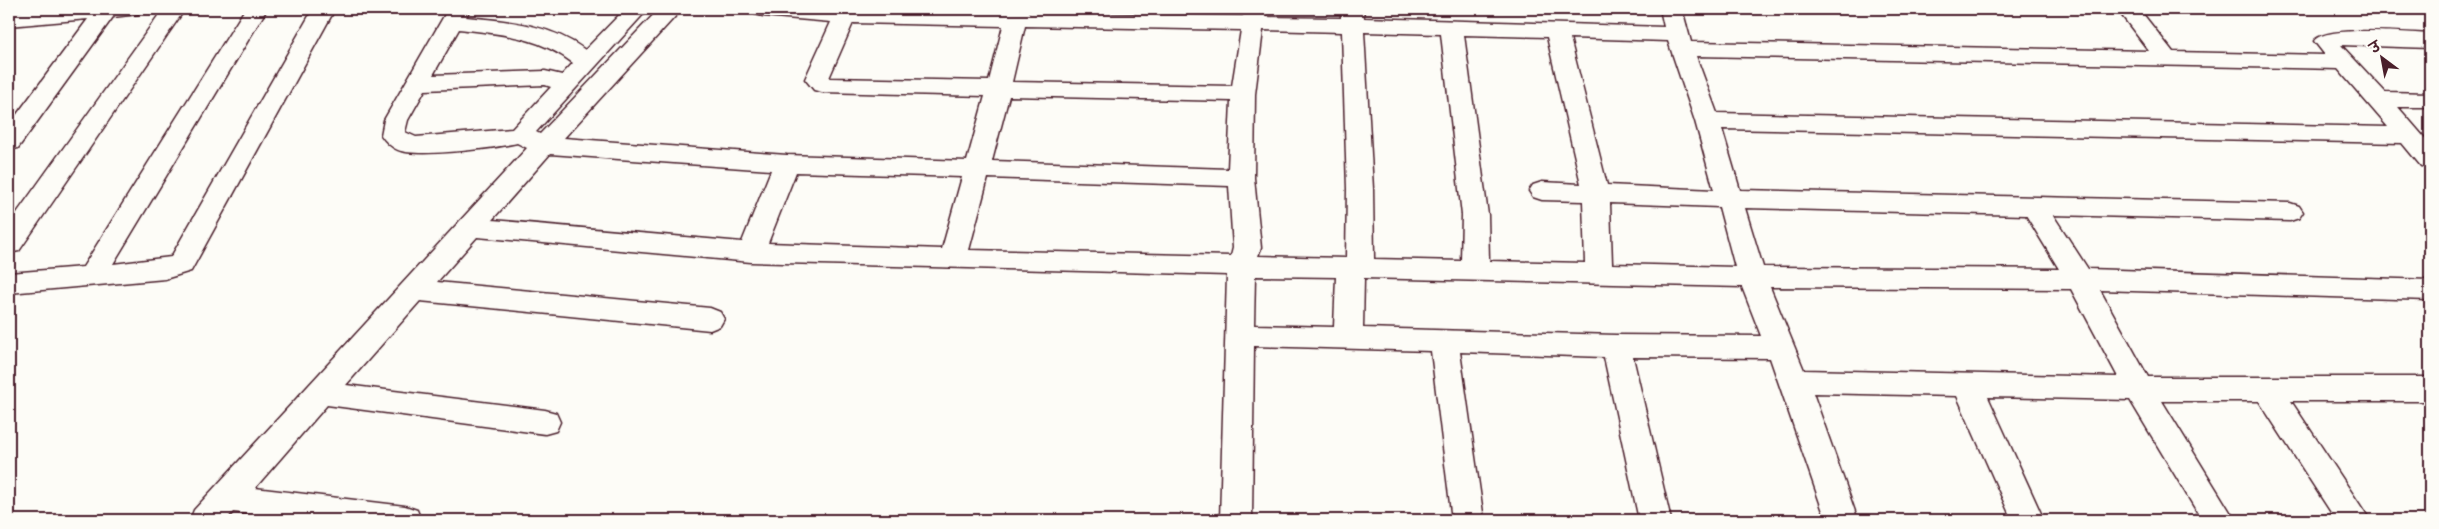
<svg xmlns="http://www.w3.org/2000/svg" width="2439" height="529" viewBox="0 0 2439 529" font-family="Sriracha,'Playpen Sans Deva',sans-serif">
<rect width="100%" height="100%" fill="#fdfcf7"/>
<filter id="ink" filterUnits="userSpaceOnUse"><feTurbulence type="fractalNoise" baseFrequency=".02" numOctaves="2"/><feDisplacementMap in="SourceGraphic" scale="10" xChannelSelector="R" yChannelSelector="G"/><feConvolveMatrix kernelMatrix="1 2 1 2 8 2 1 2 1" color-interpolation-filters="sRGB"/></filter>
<g filter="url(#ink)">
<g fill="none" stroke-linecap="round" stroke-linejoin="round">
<defs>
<g id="minor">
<polygon points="51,9 141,9 138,14 113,17 18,148 9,150 9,125 88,19 9,26 9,12"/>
<polygon points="163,9 185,9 19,251 9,253 9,224"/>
<polygon points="245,9 267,9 113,264 171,257 313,9 335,9 191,271 165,279 9,293 9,273 83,267"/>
<path d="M448,9h22l-4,8c41,4 85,7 119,33l40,-41h23l-112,123 4,2 119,-125h23l-118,129 223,17 180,6 18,-65 -163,-4 -8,-2 -9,-11 26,-57 -68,-6 -8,-2 -3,-5 254,3 1,-3h22l-1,3 215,4 1,-7h22l-1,8 76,1v-9h22l1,9 300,9 -4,-18h22l9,33 458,9 -32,-42h22l34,43 152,3 -11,-14c11,-16 94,-8 116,-7v14l-89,-3 44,47 45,1v14h-32l32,37v24l-9,-2 -19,-23 -680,-14 18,61 550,13 9,3 4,6 -4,6 -9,3 -237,-6 35,54 342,11v20l-330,-10 48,87h282v24h-139l79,119h-34l-77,-119h-97l73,119h-33l-72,-120 -142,-3 56,123h-32l-55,-124 -144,-3 45,127h-32l-56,-162 -137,-1 38,163h-32l-35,-163 -144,-5 24,168h-32l-21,-169 -177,-5 -2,174h-32l7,-245 -476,-13 -274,-25 -40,45 273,26 10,4 4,7 -4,7 -10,4 -290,-29 -74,84 199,25 11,3 4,9 -4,9 -11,3 -218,-29 -72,83 150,18 12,4 4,10h-123l-65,-8 -7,8h-36l4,-10 333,-362 -10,-5c-21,5 -101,15 -119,7 -7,-3 -13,-9 -17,-15l3,-15zM853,23l150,3 -14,55 -160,-3zM1025,26l216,4 -9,56 -220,-4zM459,29c42,5 79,7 114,34l-11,12 -17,-4 -112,4zM1263,30l79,2 5,157 -1,69 -88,-2 3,-8 -7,-70 1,-84zM1364,32l77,2 21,181 -1,46 -87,-2 -1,-70zM1464,35l83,2 34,147 -39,-2 -9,3 -4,6 4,6 9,3 41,1 2,62 -96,-2 -1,-46zM1570,38l98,3 27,80 19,69 -107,-5zM1696,56l642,13 50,58 -671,-14zM545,85l6,2 -39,42 -96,8 -11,-5 3,-12 17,-30zM1009,96l222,5 -3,68 -236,-8zM550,154l221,16 -29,72 -250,-22zM796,172l166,5 -20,72 -174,-6zM988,178l241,8 4,62 -2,8 -262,-6zM1610,203l109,4 16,60 -123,-3zM1745,208l281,7 33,54 -296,-2zM1255,276l81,1 -2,50 -80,-2zM1364,278l378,9 19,49 -145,-1 -253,-7zM1770,287l301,2 47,88 -314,-7z"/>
</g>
</defs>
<use href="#minor" stroke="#4a1f2b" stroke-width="3"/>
<use href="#minor" fill="#fdfcf7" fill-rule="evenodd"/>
</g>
</g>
<rect width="2439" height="529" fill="none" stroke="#fdfcf7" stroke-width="30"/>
<rect x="15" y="15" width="2409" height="499" fill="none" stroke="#4a1f2b" stroke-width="2" filter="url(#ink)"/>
<g transform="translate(2382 58) rotate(328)" stroke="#fdfcf7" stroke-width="4" paint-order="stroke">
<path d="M0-4L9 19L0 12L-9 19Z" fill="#4a1f2b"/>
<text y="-8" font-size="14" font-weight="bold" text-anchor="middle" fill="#4a1f2b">उ</text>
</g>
</svg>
